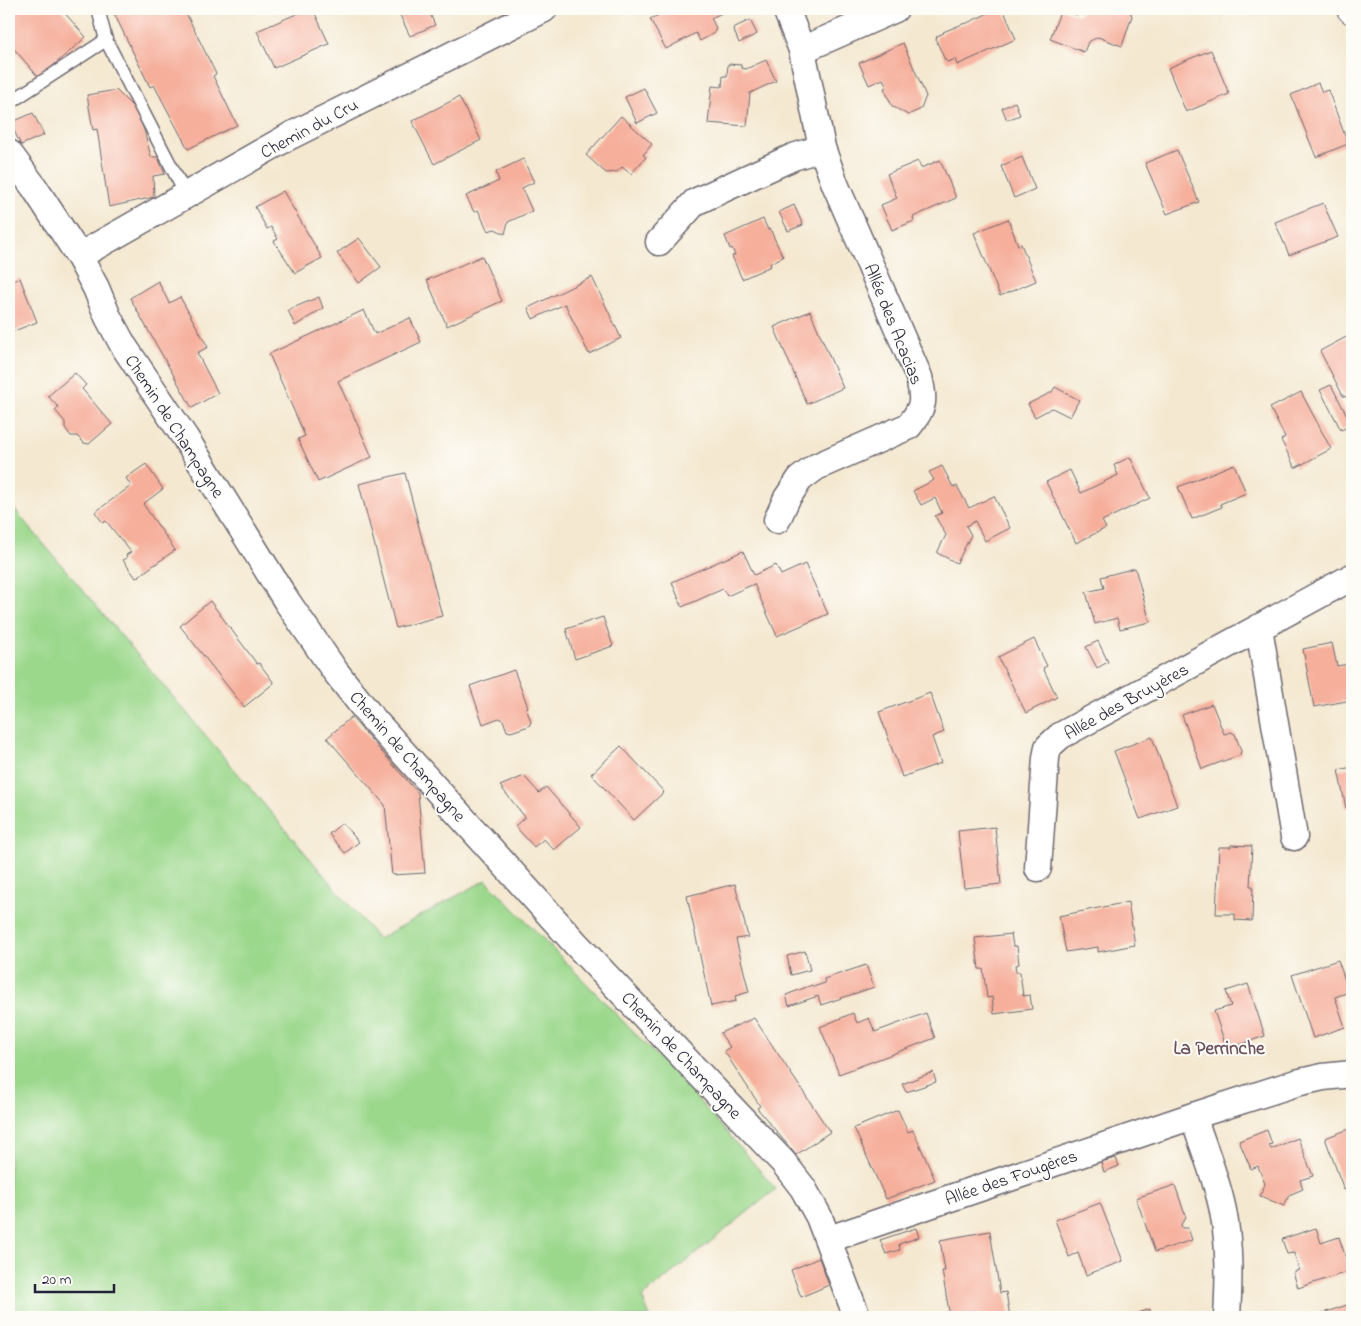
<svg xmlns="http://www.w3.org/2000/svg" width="1361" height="1326" viewBox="0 0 1361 1326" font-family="'Indie Flower',sans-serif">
<rect width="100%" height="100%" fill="#fdfcf7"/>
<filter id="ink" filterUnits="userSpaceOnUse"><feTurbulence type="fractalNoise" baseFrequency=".02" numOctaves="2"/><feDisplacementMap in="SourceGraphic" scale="10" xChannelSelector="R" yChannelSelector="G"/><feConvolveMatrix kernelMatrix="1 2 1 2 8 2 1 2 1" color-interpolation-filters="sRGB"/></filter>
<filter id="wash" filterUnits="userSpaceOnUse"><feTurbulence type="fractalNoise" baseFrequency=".0096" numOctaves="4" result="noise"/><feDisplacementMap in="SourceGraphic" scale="20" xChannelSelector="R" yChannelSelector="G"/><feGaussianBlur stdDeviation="1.12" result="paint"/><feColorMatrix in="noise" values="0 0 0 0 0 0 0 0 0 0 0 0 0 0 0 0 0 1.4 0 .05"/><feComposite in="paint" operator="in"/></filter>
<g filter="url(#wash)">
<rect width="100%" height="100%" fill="#f4e8d0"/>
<polygon fill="#9bd88c" stroke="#5e7d64" points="9,503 378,939 486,880 687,1087 776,1189 642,1297 650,1317 9,1317"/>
<g id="blocks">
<g fill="#f6af9b">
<polygon points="9,9 61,9 86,37 39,78 9,43"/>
<polygon points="112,9 184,9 216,74 213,76 237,125 188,149 154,85 150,87"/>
<polygon points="308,9 313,9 329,44 274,68 257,31"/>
<polygon points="397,9 428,9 435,25 410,36"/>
<polygon points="672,9 730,9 711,18 716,28 714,33 700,41 696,33 666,49 650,19"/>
<polygon points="997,9 1003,9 1016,39 957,65 955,59 948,62 945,60 936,40 937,36 944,33 943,32 965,23 965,24"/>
<polygon points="1061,9 1077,15 1085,11 1086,9 1125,9 1130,11 1132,16 1122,46 1098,37 1088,42 1084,52 1050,39"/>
<polygon points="750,20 757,34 739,43 733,28"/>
<polygon points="903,43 926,96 921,109 908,115 892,106 884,88 887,87 883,79 869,85 859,63"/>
<polygon points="1211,50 1229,94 1186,112 1168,68"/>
<polygon points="766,60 776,81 750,93 747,126 708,123 712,86 722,87 723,76 727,76 728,64 741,65 741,68 746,69"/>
<polygon points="1318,83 1322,92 1328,90 1348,144 1316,157 1291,95"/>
<polygon points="644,88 657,113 637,123 625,97"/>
<polygon points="116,90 136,110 144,130 151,157 158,157 165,174 153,176 154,197 109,207 97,129 93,130 87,95"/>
<polygon points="459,97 481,140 434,164 412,121"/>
<polygon points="1015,102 1020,115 1007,120 1002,108"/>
<polygon points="33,113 44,135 21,145 10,123"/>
<polygon points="621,116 652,144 643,155 646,157 631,174 622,167 617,172 606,173 586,155"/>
<polygon points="1177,150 1199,202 1167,214 1145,163"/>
<polygon points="1022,157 1035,189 1014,198 1001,166"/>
<polygon points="523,159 534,182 522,188 532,211 508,222 505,234 495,229 488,231 478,210 474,212 466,196 499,181 496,172"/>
<polygon points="940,160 956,198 913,217 914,221 892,230 881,205 897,198 887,174 918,161 921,168"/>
<polygon points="283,191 322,258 295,273 274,241 278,239 271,227 267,229 255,207"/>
<polygon points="1323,203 1338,237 1289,255 1275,222"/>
<polygon points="794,205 803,225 788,231 779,212"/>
<polygon points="763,219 768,230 770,229 783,257 770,263 771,266 742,279 732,256 735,255 732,248 730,249 725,236"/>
<polygon points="1008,219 1018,245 1021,244 1036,281 1000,296 974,233"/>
<polygon points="359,238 381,267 359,283 337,253"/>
<polygon points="482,256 502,301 447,326 427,280"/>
<polygon points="592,277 621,338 589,354 565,304 533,319 528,308"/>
<polygon points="20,278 37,322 9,333 9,282"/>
<polygon points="158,281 169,303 180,297 208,347 197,353 218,393 192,408 130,298"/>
<polygon points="319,297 323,308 295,326 288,310"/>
<polygon points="364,310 375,334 410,318 421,342 338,381 372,457 318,482 298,439 305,436 269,354"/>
<polygon points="810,311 843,388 807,404 774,327"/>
<polygon points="1348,336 1352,345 1352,394 1346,397 1343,396 1320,351"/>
<polygon points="75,373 86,385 82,389 112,424 89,444 84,443 77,436 71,436 65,428 65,422 55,410 59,408 48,396"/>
<polygon points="1331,385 1352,425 1341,430 1320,390"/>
<polygon points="1055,387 1079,400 1070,417 1052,408 1035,417 1028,404 1052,392"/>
<polygon points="1301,392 1331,449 1295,468 1281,440 1285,437 1270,408"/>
<polygon points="1130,457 1150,498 1102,521 1106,528 1076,543 1046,482 1070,470 1081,493 1118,475 1114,465"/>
<polygon points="146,464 163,489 143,504 175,550 136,578 123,560 127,558 126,555 131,552 106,521 103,523 95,512 131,486 126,478"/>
<polygon points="1234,464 1246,493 1220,504 1222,507 1192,519 1178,487"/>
<polygon points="942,466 953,487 957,486 969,508 994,496 1010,528 985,541 975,521 966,526 971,535 957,563 937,553 946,535 935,516 942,513 935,498 921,505 913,491 934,480 929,472"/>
<polygon points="405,473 442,616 396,628 359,484"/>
<polygon points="743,551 754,575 776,565 781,575 805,564 828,614 777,636 754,584 727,596 723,589 682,607 672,582"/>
<polygon points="1135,568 1150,622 1120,629 1117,618 1095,624 1086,592 1104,588 1101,577"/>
<polygon points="210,601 257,664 259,663 274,683 244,707 180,626"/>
<polygon points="603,617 613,646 575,659 566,629"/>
<polygon points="1034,639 1047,666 1043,668 1057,697 1026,713 998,657"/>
<polygon points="1098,641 1108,662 1097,668 1086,647"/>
<polygon points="1332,643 1337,666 1349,664 1352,682 1352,700 1314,707 1303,649"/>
<polygon points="514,670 528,707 526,708 531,722 529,726 511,732 507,731 503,720 499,718 483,724 470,686"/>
<polygon points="930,693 944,732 932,737 941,763 902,777 879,712"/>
<polygon points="1212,704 1224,734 1231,732 1235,734 1241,751 1240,755 1202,769 1182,715"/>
<polygon points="351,717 418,793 425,873 392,875 385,805 327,738"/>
<polygon points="1152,737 1177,806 1140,819 1114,751"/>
<polygon points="621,746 664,792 634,820 591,774"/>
<polygon points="1352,767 1352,806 1346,808 1338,770"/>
<polygon points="524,776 539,793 546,787 581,827 554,850 544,839 534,847 515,826 525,817 500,786"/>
<polygon points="342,823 359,842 345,853 329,834"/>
<polygon points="995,827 1001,884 964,888 958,831"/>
<polygon points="1231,845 1252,846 1250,886 1253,886 1252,921 1235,920 1235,914 1216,914 1219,847 1231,847"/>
<polygon points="735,884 748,937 736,939 749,992 735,996 736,1001 711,1006 687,896"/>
<polygon points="1128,902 1135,945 1098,952 1098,947 1066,952 1059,916"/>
<polygon points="1011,934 1013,946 1017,946 1019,964 1015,965 1016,972 1020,972 1023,996 1030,995 1032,1009 994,1014 992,997 987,998 983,969 979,969 975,938"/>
<polygon points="805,951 810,970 791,975 787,956"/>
<polygon points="1338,960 1349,992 1335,997 1345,1027 1313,1038 1292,975"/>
<polygon points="866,965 874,987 821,1005 818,996 789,1006 786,995 812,985 813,987 825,983 824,979"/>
<polygon points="1248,984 1265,1036 1227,1049 1214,1011 1231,1006 1226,991"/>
<polygon points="853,1013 857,1023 869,1018 875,1032 926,1013 935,1038 839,1074 820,1027"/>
<polygon points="754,1018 830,1132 796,1155 757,1108 760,1106 724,1051 730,1047 720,1033"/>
<polygon points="933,1072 936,1082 906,1092 902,1084"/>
<polygon points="898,1110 908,1132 913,1130 935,1180 886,1199 854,1128"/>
<polygon points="1352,1128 1352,1187 1344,1190 1325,1138"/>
<polygon points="1267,1130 1272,1144 1269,1145 1271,1149 1298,1138 1313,1176 1300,1180 1303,1189 1289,1195 1284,1206 1260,1196 1265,1184 1258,1166 1251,1169 1239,1141"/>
<polygon points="1116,1158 1119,1166 1104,1172 1101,1162"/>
<polygon points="1175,1185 1186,1218 1181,1224 1182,1228 1188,1228 1192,1240 1155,1252 1136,1198"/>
<polygon points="1100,1203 1123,1261 1086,1275 1078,1253 1069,1257 1055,1220"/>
<polygon points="916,1228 919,1237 899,1244 900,1250 886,1254 880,1240"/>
<polygon points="1316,1228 1321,1243 1339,1237 1350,1271 1298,1288 1293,1272 1299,1270 1294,1253 1287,1254 1282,1239"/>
<polygon points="990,1231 1000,1293 1006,1292 1010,1317 950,1317 942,1271 945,1271 940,1240"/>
<polygon points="819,1258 829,1285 801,1297 791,1270"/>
<polygon points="1350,1304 1352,1317 1311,1317"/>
<polygon points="1150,1309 1152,1317 1127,1317"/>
</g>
</g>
</g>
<g filter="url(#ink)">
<use href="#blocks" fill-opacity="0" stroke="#6c676f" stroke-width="1"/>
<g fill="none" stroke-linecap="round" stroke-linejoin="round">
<defs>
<g id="service">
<polyline points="106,40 186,195"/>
<polyline points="9,103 106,40 98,9"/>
</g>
<g id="minor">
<polyline points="802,50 895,9"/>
<polyline points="9,153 34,187 79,256 96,288 108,317 123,345 186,439 286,600 335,671 372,718 577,945 783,1162 803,1188 819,1217 857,1317"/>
<polyline points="659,242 695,202 793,157 822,148"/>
<polyline points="79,256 290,136 544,9"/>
<path d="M777,520l10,-22 13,-19 16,-12 93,-41c16,-20 15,-25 10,-49l-84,-193 -13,-36 -20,-98 -16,-41"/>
<polyline points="1259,628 1294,837"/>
<polyline points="1038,868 1046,758 1048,747 1060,736 1352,577"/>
<path d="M1193,1116c10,31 24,63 30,95 7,35 6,70 4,106"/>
<polyline points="829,1239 1193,1116 1296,1083 1323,1077 1352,1074"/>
</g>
<polyline id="tertiary" points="1351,9 1352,10"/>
</defs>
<use href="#service" stroke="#6c676f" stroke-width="15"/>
<use href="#minor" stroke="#6c676f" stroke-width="29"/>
<use href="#tertiary" stroke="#6c676f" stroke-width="30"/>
<use href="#service" stroke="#fff" stroke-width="12"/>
<use href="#minor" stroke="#fff" stroke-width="26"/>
<use href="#tertiary" stroke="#fff" stroke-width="28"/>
</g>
</g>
<g text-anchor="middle" stroke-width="4" stroke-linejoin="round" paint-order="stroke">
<g font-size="18" fill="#22223b" stroke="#fdfcf7">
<text transform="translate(309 128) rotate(-28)" y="6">Chemin du Cru</text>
<text transform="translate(894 324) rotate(68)" y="6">Allée des Acacias</text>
<text transform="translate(175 426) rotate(57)" y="6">Chemin de Champagne</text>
<text transform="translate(1126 701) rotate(-29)" y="6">Allée des Bruyères</text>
<text transform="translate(408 756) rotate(49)" y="6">Chemin de Champagne</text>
<text transform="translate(682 1055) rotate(47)" y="6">Chemin de Champagne</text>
<text transform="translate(1011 1177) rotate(-19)" y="6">Allée des Fougères</text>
</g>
<g font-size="19" font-weight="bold" fill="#6c535d" stroke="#fdfcf7">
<text x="1219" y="1054">La Perrinche</text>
</g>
</g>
<rect width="1361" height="1326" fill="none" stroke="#fdfcf7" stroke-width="30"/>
<path d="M35 1284v8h79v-8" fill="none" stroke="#22223b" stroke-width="2.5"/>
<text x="42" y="1284" font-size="15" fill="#22223b" stroke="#fdfcf7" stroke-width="4" paint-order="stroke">20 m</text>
</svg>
